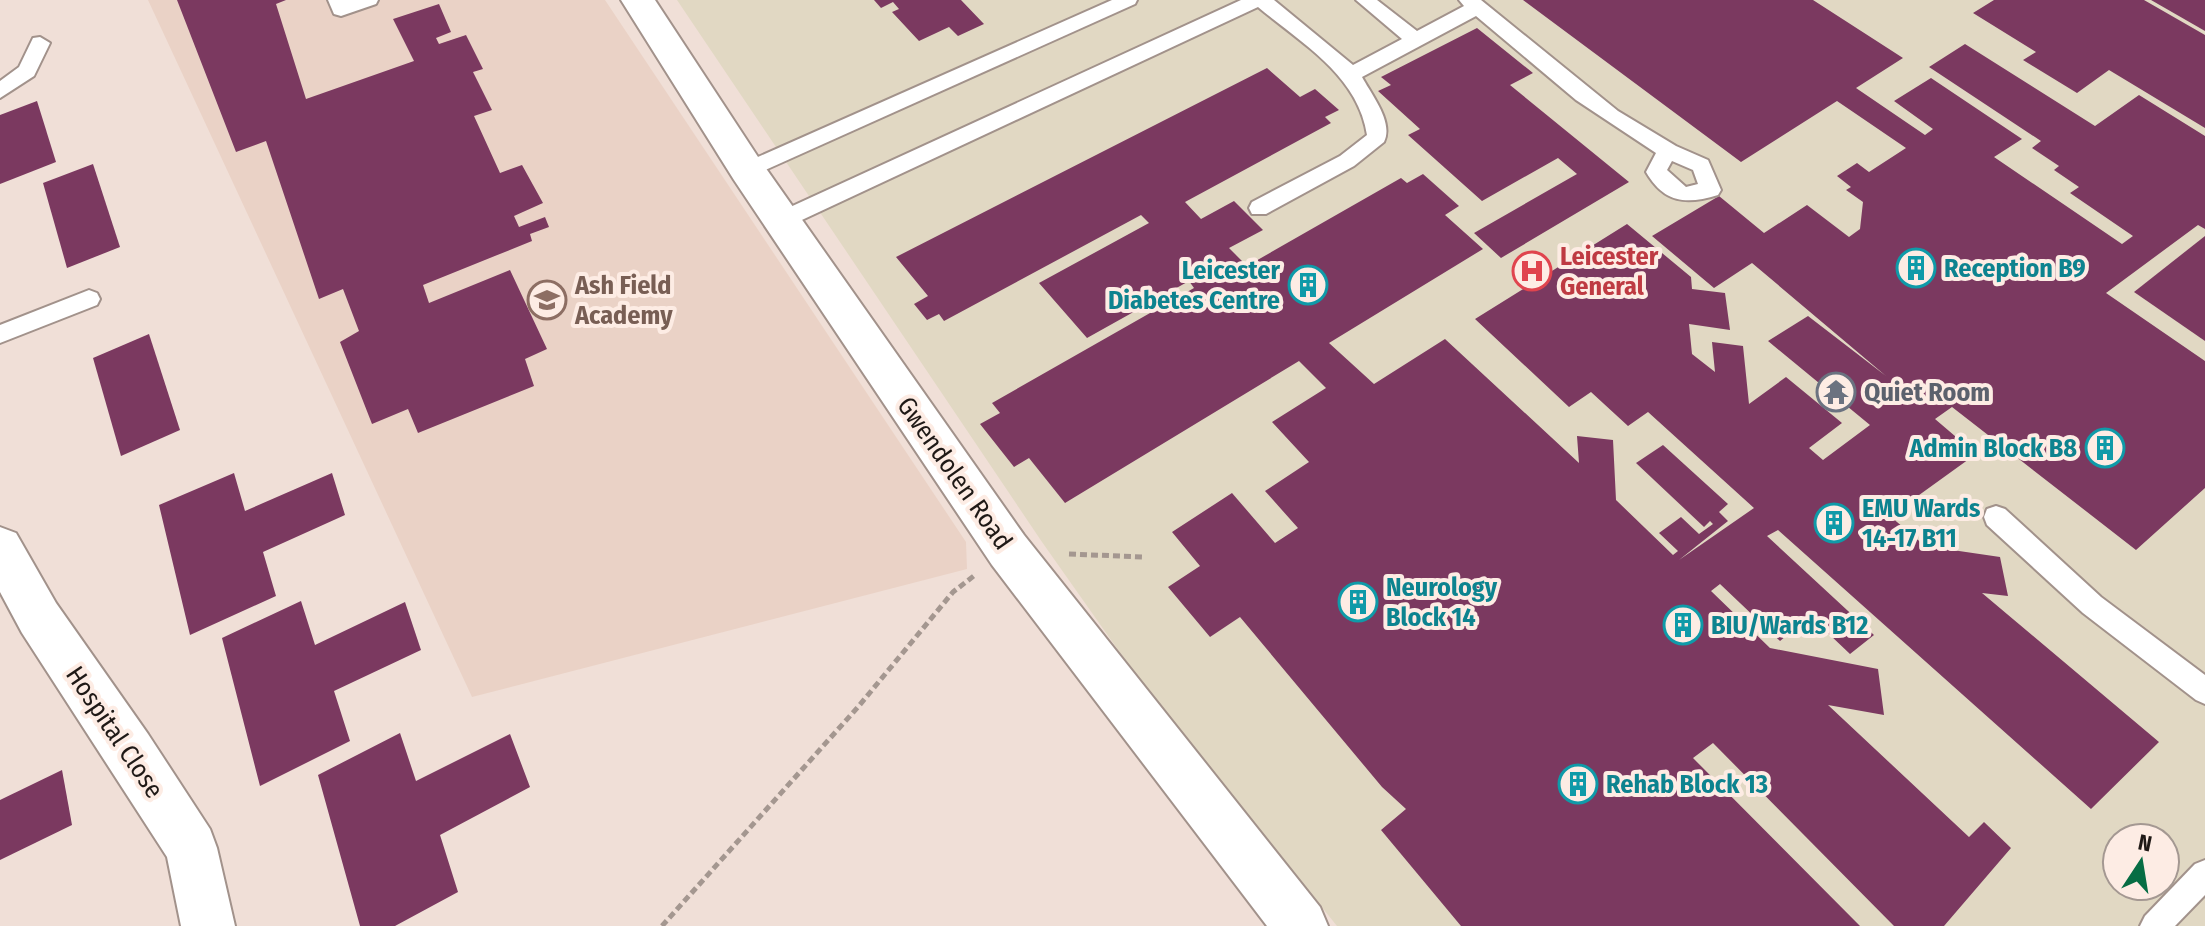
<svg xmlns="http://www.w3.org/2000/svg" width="2205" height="926" viewBox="0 0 2205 926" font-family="'Fira Sans Condensed',sans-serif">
<rect width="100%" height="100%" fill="#f0dfd7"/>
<polygon fill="#ead2c6" points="148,0 605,0 966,542 967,569 472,697"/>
<path fill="#e1d8c3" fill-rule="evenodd" d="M677,0h1528v926h-868l-202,-252 -93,-132zM2117,838h48v48h-48z"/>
<g fill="#7b3960">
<polygon points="177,0 286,0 276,4 306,99 414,61 393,19 439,4 451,32 436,38 439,44 466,35 483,69 473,72 492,110 474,116 500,173 522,165 543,203 514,216 519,227 545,217 549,227 530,234 532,241 423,285 429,303 510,270 547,349 525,359 534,386 418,433 408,409 372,424 340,342 359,331 343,289 319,299 266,141 236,152"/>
<polygon points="874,0 961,0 984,24 958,36 949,27 919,41 892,12 899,9 893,2 881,8"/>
<polygon points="1523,0 1813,0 1903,58 1856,88 1925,135 1933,129 1894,101 1931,78 2022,139 1994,157 2122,244 2133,236 2070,193 2079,187 2054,170 2059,166 2032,148 2041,141 1929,67 1965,44 2095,126 2139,95 2205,136 2205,229 2198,225 2106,293 2205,361 2205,488 2136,550 1952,407 1935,419 1976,454 1890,516 1925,546 2000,557 2008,596 1982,593 2159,742 2091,809 1778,530 1767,536 1874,635 1850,654 1810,616 1780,641 1720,584 1711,591 1770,648 1878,669 1884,715 1828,705 1969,837 1984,822 2011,848 1944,926 1894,926 1713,743 1693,758 1860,926 1461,926 1381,830 1406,809 1382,787 1240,617 1210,637 1168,587 1200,566 1172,532 1232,493 1275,543 1298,528 1265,491 1309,462 1272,422 1326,388 1299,361 1065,503 1029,458 1014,467 980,424 1000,413 992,403 1194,288 1189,281 1087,338 1039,283 1149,223 1141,215 944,321 939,314 927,320 914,304 928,296 896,257 1267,68 1300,97 1315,89 1339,110 1325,117 1331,123 1185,202 1201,219 1234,201 1263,230 1229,248 1247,266 1401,178 1407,183 1423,174 1459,206 1445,215 1483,249 1329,343 1374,384 1445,339 1579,463 1577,436 1613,440 1616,500 1673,555 1678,551 1659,533 1681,517 1699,534 1713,524 1710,521 1704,527 1636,463 1663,445 1728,504 1719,512 1728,521 1679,560 1754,508 1648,412 1628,426 1591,392 1569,407 1475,319 1627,224 1691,277 1692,289 1725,293 1730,330 1689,324 1692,354 1715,372 1712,342 1743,346 1749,404 1786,377 1842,423 1809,448 1823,460 1870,425 1768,341 1808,316 1886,376 1752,263 1714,288 1652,236 1719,196 1764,233 1807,205 1849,237 1860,229 1863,202 1846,190 1851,187 1837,176 1857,163 1869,172 1906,148 1837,101 1741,162"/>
<polygon points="1994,0 2144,0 2205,35 2205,128 2109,70 2077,93 2023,60 2036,52 1973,13"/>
<polygon points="2151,0 2205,0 2205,31"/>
<polygon points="1477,28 1533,73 1510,85 1629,182 1501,258 1474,233 1577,174 1558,158 1482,201 1408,135 1420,129 1378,91 1391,85 1381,77"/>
<polygon points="37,101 56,162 0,184 0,115"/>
<polygon points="93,164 120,247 67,268 43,183"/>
<polygon points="2205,236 2205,341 2134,292"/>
<polygon points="149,334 180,430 121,456 93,358"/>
<polygon points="234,473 245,511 332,473 345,515 263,552 276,596 190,635 159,505"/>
<polygon points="301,601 315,645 405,602 421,650 334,691 350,741 260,786 222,638"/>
<polygon points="400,733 416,781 510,734 530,787 440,835 458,892 395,926 360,926 318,775"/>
<polygon points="62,770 72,825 0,860 0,800"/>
</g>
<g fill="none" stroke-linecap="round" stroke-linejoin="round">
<defs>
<g id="lane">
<polygon points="328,0 378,0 376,4 341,16 334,14"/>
<polygon points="1112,0 1137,0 1135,4 754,175 740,175 737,170 740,165"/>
<path d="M1241,0h33l79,65 49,-26 -46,-39h21l40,31 47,-25 -5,-6h22l137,111 58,35 32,14 13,30 -3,5c-32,10 -54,8 -72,-23l10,-19 -80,-53 -100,-84 -114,61c9,17 32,45 22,65l-30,24 -88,48h-14l-3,-6 3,-6 88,-46 27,-21c-9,-60 -66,-92 -109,-128l-469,219h-14l-4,-6 4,-6zM1672,161l21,9 5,14 -12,3 -19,-17z"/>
<polygon points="40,37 50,43 34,76 0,98 0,81 19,67 33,38"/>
<polygon points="89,290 97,293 100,299 97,305 0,343 0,325"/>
<polygon points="1996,506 2005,509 2101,597 2205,675 2205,704 2196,700 2083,613 1987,525 1984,517 1987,509"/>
<polygon points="2205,860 2205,895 2175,926 2140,926 2145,916 2195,864"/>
</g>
<g id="street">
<polygon points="621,0 655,0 760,160 1024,535 1320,907 1328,926 1267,926 992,565 734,180"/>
<polygon points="0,527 16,533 56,603 148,734 210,829 217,848 235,926 181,926 167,857 22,633 0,592"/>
</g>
</defs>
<use href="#lane" stroke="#a2928b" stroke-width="4"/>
<use href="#street" stroke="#a2928b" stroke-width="4"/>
<g stroke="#a49790" stroke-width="5" stroke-dasharray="7 4" stroke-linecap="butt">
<polyline points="1069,554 1143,557"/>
<polyline points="662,926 858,707 953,592 975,575"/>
</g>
<use href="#lane" fill="#fff" fill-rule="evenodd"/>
<use href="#street" fill="#fff" fill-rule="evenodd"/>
</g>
<defs>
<symbol id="building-ring" viewBox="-11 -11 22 22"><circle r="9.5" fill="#fdece4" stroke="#0f9aa8" stroke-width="1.5"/><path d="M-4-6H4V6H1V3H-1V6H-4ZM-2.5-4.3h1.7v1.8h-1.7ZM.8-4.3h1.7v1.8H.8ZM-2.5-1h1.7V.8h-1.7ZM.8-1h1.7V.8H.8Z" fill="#0f9aa8"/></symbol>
<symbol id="hospital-ring" viewBox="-11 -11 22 22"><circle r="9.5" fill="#fdece4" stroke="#e0444e" stroke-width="1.5"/><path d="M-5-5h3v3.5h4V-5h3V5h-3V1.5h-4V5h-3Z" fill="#e0444e"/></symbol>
<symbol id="school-ring" viewBox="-11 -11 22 22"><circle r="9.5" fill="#fdece4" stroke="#8d6e63" stroke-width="1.5"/><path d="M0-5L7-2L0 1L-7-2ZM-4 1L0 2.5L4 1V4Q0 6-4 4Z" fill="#8d6e63"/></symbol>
<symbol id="temple-ring" viewBox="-11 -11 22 22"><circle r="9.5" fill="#fdece4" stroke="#6b7280" stroke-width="1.5"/><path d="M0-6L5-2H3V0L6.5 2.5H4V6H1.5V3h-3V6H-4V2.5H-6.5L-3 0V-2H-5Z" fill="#6b7280"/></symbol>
</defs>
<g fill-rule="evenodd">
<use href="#building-ring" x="1894" y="246" width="44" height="44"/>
<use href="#hospital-ring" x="1510" y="249" width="44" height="44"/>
<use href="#building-ring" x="1286" y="263" width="44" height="44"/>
<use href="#school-ring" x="525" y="278" width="44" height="44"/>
<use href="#temple-ring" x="1814" y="370" width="44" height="44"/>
<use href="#building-ring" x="2083" y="426" width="44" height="44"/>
<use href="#building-ring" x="1812" y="501" width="44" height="44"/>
<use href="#building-ring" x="1336" y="580" width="44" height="44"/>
<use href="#building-ring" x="1661" y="603" width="44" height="44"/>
<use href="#building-ring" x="1556" y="762" width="44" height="44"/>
</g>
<g text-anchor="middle" stroke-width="8" stroke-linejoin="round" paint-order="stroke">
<g font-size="26" font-weight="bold" fill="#be3a42" stroke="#fdece4" text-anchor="start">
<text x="1560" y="265">Leicester<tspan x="1560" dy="30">General</tspan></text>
</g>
<g font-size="26" font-weight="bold" fill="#0d838f" stroke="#fdece4" text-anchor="start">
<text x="1944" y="277">Reception B9</text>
<text x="1280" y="279" text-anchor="end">Leicester<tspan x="1280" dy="30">Diabetes Centre</tspan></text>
<text x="2077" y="457" text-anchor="end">Admin Block B8</text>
<text x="1862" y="517">EMU Wards<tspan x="1862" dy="30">14-17 B11</tspan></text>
<text x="1386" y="596">Neurology<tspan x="1386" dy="30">Block 14</tspan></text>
<text x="1711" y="634">BIU/Wards B12</text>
<text x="1606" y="793">Rehab Block 13</text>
</g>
<g font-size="26" font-weight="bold" fill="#785e54" stroke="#fdece4" text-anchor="start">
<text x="575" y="294">Ash Field<tspan x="575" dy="30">Academy</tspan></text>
</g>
<g font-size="26" font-weight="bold" fill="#5b616d" stroke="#fdece4" text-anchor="start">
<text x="1864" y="401">Quiet Room</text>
</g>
<g font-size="26" fill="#1f1916" stroke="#fdece4">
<text transform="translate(955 473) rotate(55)" y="9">Gwendolen Road</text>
<text transform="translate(115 732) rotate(56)" y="9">Hospital Close</text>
</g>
</g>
<g transform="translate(2141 862) rotate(12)"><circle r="38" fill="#fdece4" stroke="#a49892" stroke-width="2"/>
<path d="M0-6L14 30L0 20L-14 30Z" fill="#066d44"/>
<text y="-12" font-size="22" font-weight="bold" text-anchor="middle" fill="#1f1916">N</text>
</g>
</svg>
